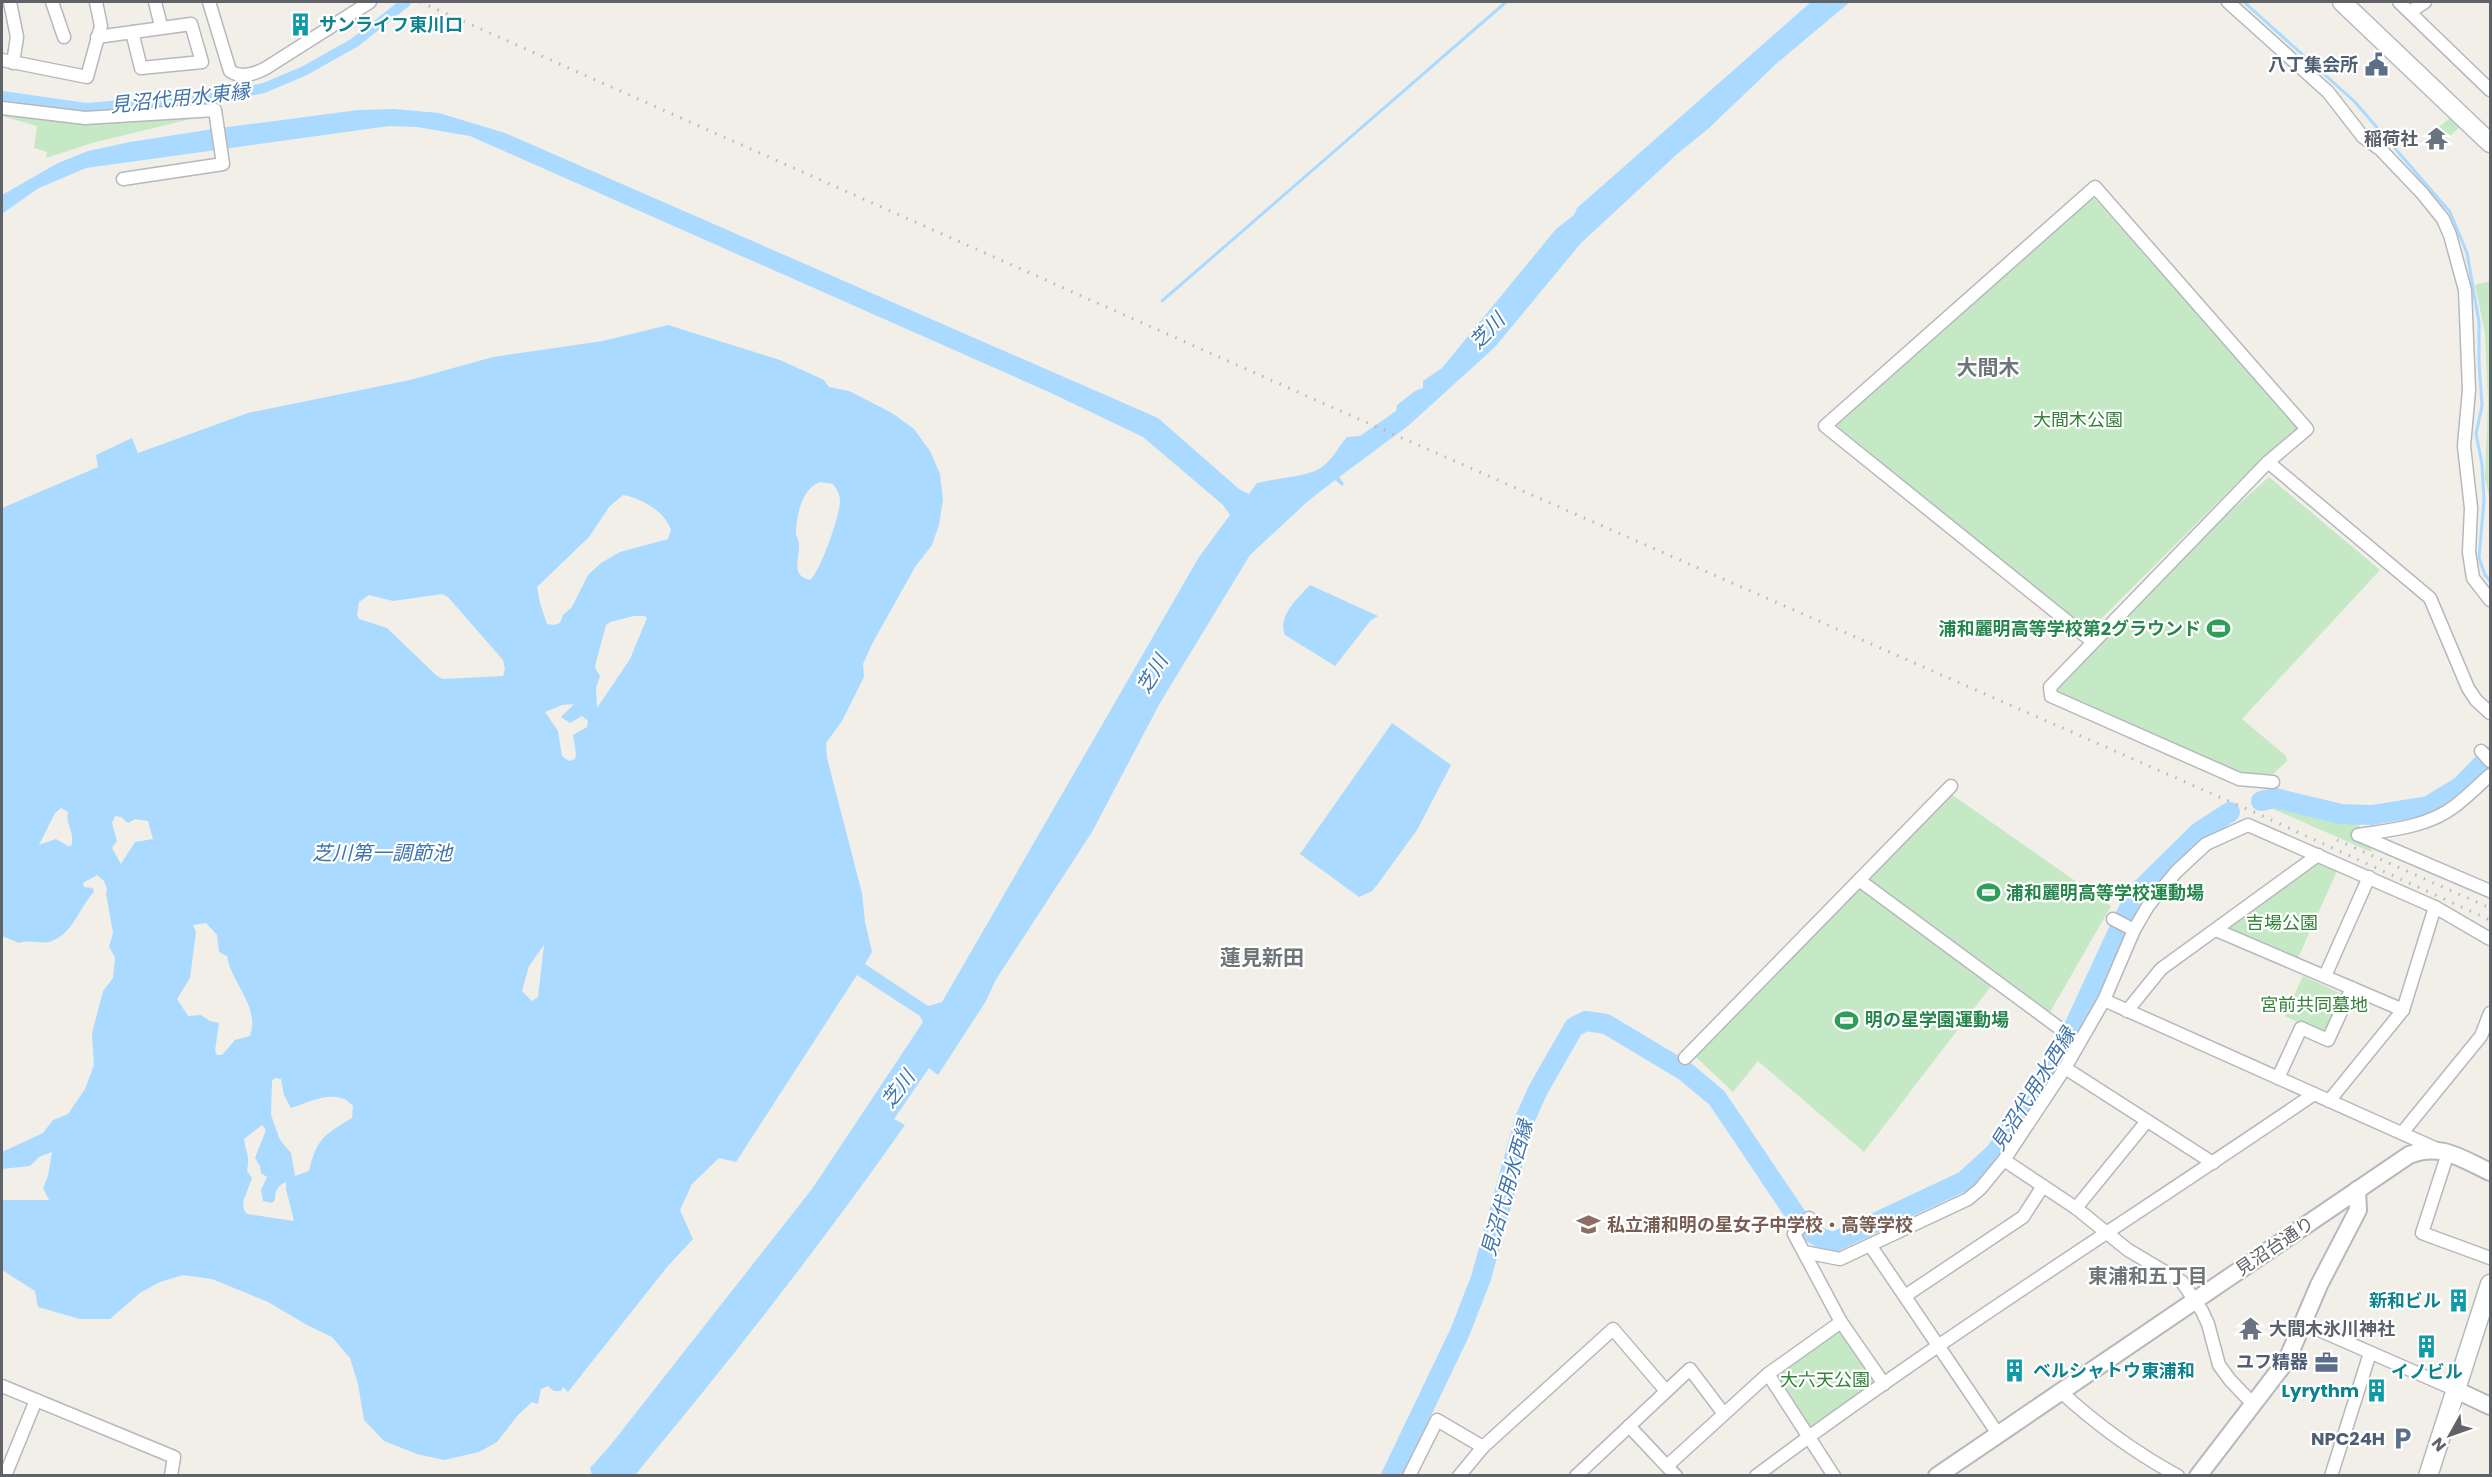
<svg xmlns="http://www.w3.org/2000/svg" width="2492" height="1477" viewBox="0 0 2492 1477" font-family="Poppins,'Noto Sans JP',sans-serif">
<rect width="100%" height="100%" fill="#f1efe8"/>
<g fill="#c5e8c5">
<polygon points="2,112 67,122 199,117 92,143 46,158 47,152 34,148 37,126 2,116"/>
<polygon points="2451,117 2460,127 2445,140 2437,129"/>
<polygon points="2093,197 2298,427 2255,465 2089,631 1832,426"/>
<polygon points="2490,281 2490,501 2485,478 2488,402 2485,333 2475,285"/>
<polygon points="2269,477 2380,570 2242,719 2286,756 2287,761 2270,777 2236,772 2057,693 2056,689 2215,525"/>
<polygon points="1951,794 2111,906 2049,1014 1866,879"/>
<polygon points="2275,806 2323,818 2361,823 2353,837 2372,847 2371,852 2271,808"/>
<polygon points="2320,862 2337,871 2297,960 2230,932 2230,925"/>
<polygon points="1859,887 1992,985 1864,1152 1758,1061 1733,1092 1695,1056"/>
<polygon points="2303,976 2342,994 2344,997 2328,1033 2323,1034 2285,1016"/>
<polygon points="1844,1330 1877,1381 1875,1386 1814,1427 1810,1427 1775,1378 1776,1373 1838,1331"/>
</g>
<g fill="#aadaff" fill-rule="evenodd">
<path d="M1811,2h39l-73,61 -68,65 -33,27 -95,88 -86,104 -87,79 -69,51 5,7 -2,2 -7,-6 -28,22 -57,53 -90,148 -68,129 -97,149 -9,20 -48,74 -9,-7 -35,51 11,6c-85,121 -176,237 -270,350h-43l-2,-7 19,-21 203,-258 111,-167 -3,-6 -63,-41 -121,187 -17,-4 -27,26 -12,26 13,29 -26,28 -99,125 -5,-5 -2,4h-7l-6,-5 -7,3 -3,15 -6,-2 -14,13 -21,27 -18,10 -35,8 -27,-6 -33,-13 -20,-21 -6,-36 -8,-26 -18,-21 -25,-12 -39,-23 -56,-23 -29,-4 -23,7 -20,11 -30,26h-30l-42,-12 -3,-16 -33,-21v-70h47l-6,-12 5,-12 4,-24 -13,5 -9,9 -28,3v-17l41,-19 10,-13 15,-6 17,-25 9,-24 -2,-32 11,-42 10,-13 2,-21 -6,-10 4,-14 -7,-40 1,-4 -3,-8 -7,-6 -14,8 1,4 9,1 1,4c-15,16 -21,41 -42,49 -10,4 -22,-2 -33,2l-17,-7v-428l96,-41 -2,-12 36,-17 6,15 110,-40 162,-33 83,-23 110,-16 65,-16 112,35 44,20 5,7 20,4 43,22 22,16 16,22 10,23 3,26 -4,25 -7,20 -17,22 -43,77 -9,20 1,13 -22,44 -16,22 1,15 35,135 3,29 7,30 -7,12 63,42 14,-4 257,-445 31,-42 -7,-10 -80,-68 -94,-45 -579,-256 -53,-9 -28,-1 -303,42 -49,21 -35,25v-19l56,-32 30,-12 42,-9 83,-13 145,-19 36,-1 45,4 66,20 653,285 81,71 10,5 8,-11c19,-5 51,-6 65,-16 11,-8 17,-21 25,-30l13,-1 36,-25 1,-6 18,-14 8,-3v-7l19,-13 114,-139 18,-14 3,-7zM820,482l13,2c4,6 7,10 7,17 0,15 -20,71 -30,79 -20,-4 -10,-22 -11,-36 0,-5 -4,-8 -3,-13 1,-18 6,-42 24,-49zM623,495c18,3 42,16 48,35l-3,9 -48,13 -19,11 -13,12 -16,32 -9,8 -3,8 -6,2 -7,-1 -7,-21 -3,-16 52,-50 20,-30zM442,594l6,3 55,63 2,9 -2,7 -60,3 -6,-3 -50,-48 -28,-9 -2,-4 2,-13 10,-7 24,6zM634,616h11l2,2 -17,41 -33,49 -1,-20 4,-12 -5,-8 1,-6 10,-37 4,-3zM574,704l-13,13 9,6 12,-7 6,5 -1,6 -14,8 3,19 -1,5 -6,2 -7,-5 -4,-25 -13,-19 17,-7zM61,808l7,4c-3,13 8,22 3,34h-3l-12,-7 -17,6 16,-32zM115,816l6,1 7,6 7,-4 13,2 5,18 -18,3 -14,22 -9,-16 5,-7 -5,-18zM206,923l11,12 2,17 8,4c5,29 33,50 23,80l-15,4 -13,15h-5l-2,-4 4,-28 -9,-2 -9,-6 -13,1 -11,-17 13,-21 6,-46 -3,-7zM544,945l-6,52 -6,4 -10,-10 7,-25zM275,1078l6,1 3,16 7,13c18,-6 47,-21 62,-2l-1,12c-28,17 -35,20 -43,53l-14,5 -4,-23 -11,-13 -9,-25 1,-34zM262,1125l4,5 -11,28 5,8 1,7 6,4 -6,13 2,11 9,2 3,-3c0,-9 2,-14 11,-18v7l8,32 -47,-7 -3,-4 -1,-8 9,-24 -5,-7c3,-17 -1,-16 -3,-32z"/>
<path d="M1310,585l68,31 -7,4 -36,46 -50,-31c-8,-19 13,-37 25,-50z"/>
<polygon points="1392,723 1451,765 1417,830 1377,885 1372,891 1359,897 1300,854"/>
</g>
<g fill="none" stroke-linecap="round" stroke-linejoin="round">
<g stroke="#aadaff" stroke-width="3">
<polyline points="2244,2 2355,102 2450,212 2467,253 2479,322 2479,363 2482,406 2476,434 2482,464 2484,500 2479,558 2485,575 2490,581"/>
<polyline points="1162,301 1506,2"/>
</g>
<polyline stroke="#aadaff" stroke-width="10" points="2,96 86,108 222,97 264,88 304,71 354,43 406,2"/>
<g stroke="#aadaff" stroke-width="20">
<polyline points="2261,801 2275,798 2341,814 2372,815 2428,806 2461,786 2490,756"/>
<path d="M1391,1476l69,-144 21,-54 44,-159 13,-29 36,-63 12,-6 20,3 80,48 31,26 82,122c11,12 19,19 35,22l130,-61 31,-28 69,-105 71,-153 64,-63 31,-20"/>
</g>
<defs>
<g id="minor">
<polyline points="10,2 17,37 13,63"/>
<polyline points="52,2 64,37"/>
<polyline points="155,2 161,26"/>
<path d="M209,2l21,69c11,8 25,3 36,-3l104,-66"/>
<polyline points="2228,2 2328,92 2363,137 2381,150 2422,193 2443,219 2450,235 2465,290 2469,390 2464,446 2471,508 2469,552 2473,578 2490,600"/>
<polyline points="2399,2 2490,90"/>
<polyline points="2410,12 2425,2"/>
<polyline points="97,37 191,24 202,62 141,68 132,32"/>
<polyline points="2,60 87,77 101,26 96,2"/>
<polyline points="2,108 85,118 215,110 223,164 123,179"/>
<polyline points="2268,462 2430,598 2468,688 2476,700 2490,713"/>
<polyline points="2093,642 1825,426 2095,187 2307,429 2268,462 2050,687 2051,696 2239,779 2273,782"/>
<polyline points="2481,751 2490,761"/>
<path d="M2358,835c32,-5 70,-8 97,-29 13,-10 24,-21 35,-31"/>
<polyline points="2359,835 2490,891"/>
<polyline points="1859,880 2062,1030"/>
<polyline points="2113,919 2134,930"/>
<polyline points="2216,930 2403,1010"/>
<polyline points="2325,976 2369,877"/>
<polyline points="2104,1000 2437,1149"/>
<polyline points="2127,1011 2161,969 2318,855"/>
<polyline points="1685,1058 1951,786"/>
<polyline points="2065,1068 2213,1163"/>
<polyline points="2278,1078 2301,1028 2328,1040 2352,988"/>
<polyline points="2329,1101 2403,1010 2435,907"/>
<polyline points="2402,1133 2481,1036 2490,1013"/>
<polyline points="2448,1153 2422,1233 2490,1258"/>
<polyline points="2004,1160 2076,1208 2128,1250 2182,1282 2202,1311 2208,1324 2219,1365 2230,1380 2253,1404"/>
<polyline points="2076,1208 2147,1121"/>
<polyline points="1809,1218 1794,1234 1841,1322 1884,1384"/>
<polyline points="1870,1245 1998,1434"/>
<polyline points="1804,1252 1840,1259 1968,1199 1980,1189 2004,1160 2065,1068 2104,1000 2134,930 2148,906 2176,872 2206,844 2248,825 2435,907 2490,939"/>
<polyline points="1905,1296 2023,1217 2043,1186"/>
<polyline points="2303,1323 2456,1390"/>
<polyline points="1768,1374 1834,1476"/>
<polyline points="2,1386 174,1457 171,1476"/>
<path d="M2060,1391c36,33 74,61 118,85"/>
<polyline points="1629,1426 1676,1476"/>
<polyline points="1667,1466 1768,1374 1841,1322"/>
<polyline points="5,1476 36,1400"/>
<polyline points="1409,1476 1437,1420 1483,1447"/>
<polyline points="1459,1476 1483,1447 1613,1329 1666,1391"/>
<polyline points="1576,1476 1690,1369 1724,1414"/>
<path d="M1756,1476c180,-135 372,-255 558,-382"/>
<polyline points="2331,1476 2370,1353"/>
</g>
<g id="tertiary">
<polyline points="2456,1390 2490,1406"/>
<path d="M1937,1476l472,-321c31,-13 53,4 81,17"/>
<polyline points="2198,1476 2287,1360 2319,1285 2358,1210 2357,1190"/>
</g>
<g id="secondary">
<polyline points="2342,2 2490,143"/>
<polyline points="2428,1476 2490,1284"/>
</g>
</defs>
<use href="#minor" stroke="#b5b8bc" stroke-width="15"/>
<use href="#tertiary" stroke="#b5b8bc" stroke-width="20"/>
<use href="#secondary" stroke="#b6babf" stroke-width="21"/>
<use href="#minor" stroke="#fff" stroke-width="12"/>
<use href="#tertiary" stroke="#fff" stroke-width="16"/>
<use href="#secondary" stroke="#fff" stroke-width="18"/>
<g stroke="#b6b7b8" stroke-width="3" stroke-dasharray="1.5 8" stroke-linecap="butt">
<polyline points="420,2 1327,405 2256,813 2490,920"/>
<polyline points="2337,840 2490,908"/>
</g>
</g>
<defs>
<symbol id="building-bare" viewBox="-9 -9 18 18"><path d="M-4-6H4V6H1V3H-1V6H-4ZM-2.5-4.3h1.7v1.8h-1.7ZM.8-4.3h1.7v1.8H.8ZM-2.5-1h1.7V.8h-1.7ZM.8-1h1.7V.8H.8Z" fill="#0f9aa8" stroke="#fff" stroke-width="2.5" paint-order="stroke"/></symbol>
<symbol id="civic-bare" viewBox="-9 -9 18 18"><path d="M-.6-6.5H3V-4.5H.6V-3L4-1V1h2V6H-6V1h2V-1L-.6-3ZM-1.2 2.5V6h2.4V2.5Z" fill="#5c6f8a" stroke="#fff" stroke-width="2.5" paint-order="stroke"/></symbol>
<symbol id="temple-bare" viewBox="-9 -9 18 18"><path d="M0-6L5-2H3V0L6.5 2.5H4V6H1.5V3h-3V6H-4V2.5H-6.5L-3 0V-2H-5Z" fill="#6b7280" stroke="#fff" stroke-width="2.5" paint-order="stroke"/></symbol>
<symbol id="stadium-bare" viewBox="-9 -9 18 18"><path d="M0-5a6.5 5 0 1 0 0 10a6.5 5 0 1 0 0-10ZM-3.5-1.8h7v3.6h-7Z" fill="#2e9e5b" stroke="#fff" stroke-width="2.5" paint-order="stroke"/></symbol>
<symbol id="school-bare" viewBox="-9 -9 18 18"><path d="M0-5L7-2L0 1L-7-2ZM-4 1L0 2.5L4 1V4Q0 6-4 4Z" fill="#8d6e63" stroke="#fff" stroke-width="2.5" paint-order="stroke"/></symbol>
<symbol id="office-bare" viewBox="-9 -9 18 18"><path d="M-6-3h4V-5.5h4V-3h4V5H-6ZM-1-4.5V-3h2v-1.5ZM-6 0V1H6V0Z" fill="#5c6f8a" stroke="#fff" stroke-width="2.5" paint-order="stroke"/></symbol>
<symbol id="parking-bare" viewBox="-9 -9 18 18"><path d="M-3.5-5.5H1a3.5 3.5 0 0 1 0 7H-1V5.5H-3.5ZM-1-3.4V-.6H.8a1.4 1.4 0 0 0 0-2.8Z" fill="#5c6f8a" stroke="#fff" stroke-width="2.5" paint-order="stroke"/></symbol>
</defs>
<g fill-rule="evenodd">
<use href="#building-bare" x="284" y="8" width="33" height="33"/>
<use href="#civic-bare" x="2360" y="48" width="33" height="33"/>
<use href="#temple-bare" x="2420" y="122" width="33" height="33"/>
<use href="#stadium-bare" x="2202" y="612" width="33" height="33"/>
<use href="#stadium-bare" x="1972" y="876" width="33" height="33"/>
<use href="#stadium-bare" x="1830" y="1004" width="33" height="33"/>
<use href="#school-bare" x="1572" y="1208" width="33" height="33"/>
<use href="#building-bare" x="2442" y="1284" width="33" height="33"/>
<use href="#temple-bare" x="2234" y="1312" width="33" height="33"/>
<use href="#building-bare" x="2410" y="1330" width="33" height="33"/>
<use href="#office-bare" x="2310" y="1346" width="33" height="33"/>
<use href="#building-bare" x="1998" y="1354" width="33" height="33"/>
<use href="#building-bare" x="2360" y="1374" width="33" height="33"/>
<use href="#parking-bare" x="2386" y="1422" width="33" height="33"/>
</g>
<g text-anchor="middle" stroke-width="4.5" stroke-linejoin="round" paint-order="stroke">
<g font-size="18" font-weight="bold" fill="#0d838f" stroke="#fff" text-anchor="start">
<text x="319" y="31">サンライフ東川口</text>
<text x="2441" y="1307" text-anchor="end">新和ビル</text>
<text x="2033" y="1377">ベルシャトウ東浦和</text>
<text x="2427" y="1378" text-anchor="middle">イノビル</text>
<text x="2359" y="1397" text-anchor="end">Lyrythm</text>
</g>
<g font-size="18" font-weight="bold" fill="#4e5e75" stroke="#fff" text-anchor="end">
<text x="2358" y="71">八丁集会所</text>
<text x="2308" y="1368">ユフ精器</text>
<text x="2385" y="1445">NPC24H</text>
</g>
<g font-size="18" font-weight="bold" fill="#5b616d" stroke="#fff" text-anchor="end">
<text x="2418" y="145">稲荷社</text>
<text x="2269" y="1335" text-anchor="start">大間木氷川神社</text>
</g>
<g font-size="18" fill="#348238" stroke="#fff">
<text x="2078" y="426">大間木公園</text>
<text x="2282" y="929">吉場公園</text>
<text x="2314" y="1011">宮前共同墓地</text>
<text x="1825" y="1386">大六天公園</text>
</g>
<g font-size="18" font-weight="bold" fill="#27864d" stroke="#fff" text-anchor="start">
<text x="2201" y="635" text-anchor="end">浦和麗明高等学校第2グラウンド</text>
<text x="2006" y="899">浦和麗明高等学校運動場</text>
<text x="1865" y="1026">明の星学園運動場</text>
</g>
<g font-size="18" font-weight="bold" fill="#785e54" stroke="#fff" text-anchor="start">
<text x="1607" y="1231">私立浦和明の星女子中学校・高等学校</text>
</g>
<g font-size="18" fill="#5f6368" stroke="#fff">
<text transform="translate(2275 1246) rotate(-34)" y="6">見沼台通り</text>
</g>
<g font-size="20" font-style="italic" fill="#4174aa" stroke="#fff">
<text transform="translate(180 98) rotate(-6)" y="7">見沼代用水東縁</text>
<text transform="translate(1487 331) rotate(-46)" y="7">芝川</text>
<text transform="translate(1152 674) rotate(-59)" y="7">芝川</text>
<text x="382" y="860">芝川第一調節池</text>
<text transform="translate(898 1089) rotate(-53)" y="7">芝川</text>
<text transform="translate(2033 1089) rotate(-58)" y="7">見沼代用水西縁</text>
<text transform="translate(1507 1188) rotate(-74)" y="7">見沼代用水西縁</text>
</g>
<g font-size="20" font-weight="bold" fill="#70757a" stroke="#fff">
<text x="2148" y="1283">東浦和五丁目</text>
</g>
<g font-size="21" font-weight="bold" fill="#70757a" stroke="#fff">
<text x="1988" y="375">大間木</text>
<text x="1262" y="965">蓮見新田</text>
</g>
</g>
<rect width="2492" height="1477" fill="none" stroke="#5f6368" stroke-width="6"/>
<g transform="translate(2450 1435) rotate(230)" stroke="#ffffff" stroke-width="4.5" paint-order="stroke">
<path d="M0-4.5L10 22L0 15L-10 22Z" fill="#5f6368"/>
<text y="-9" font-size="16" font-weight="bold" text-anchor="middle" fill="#5f6368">N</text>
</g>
</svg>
